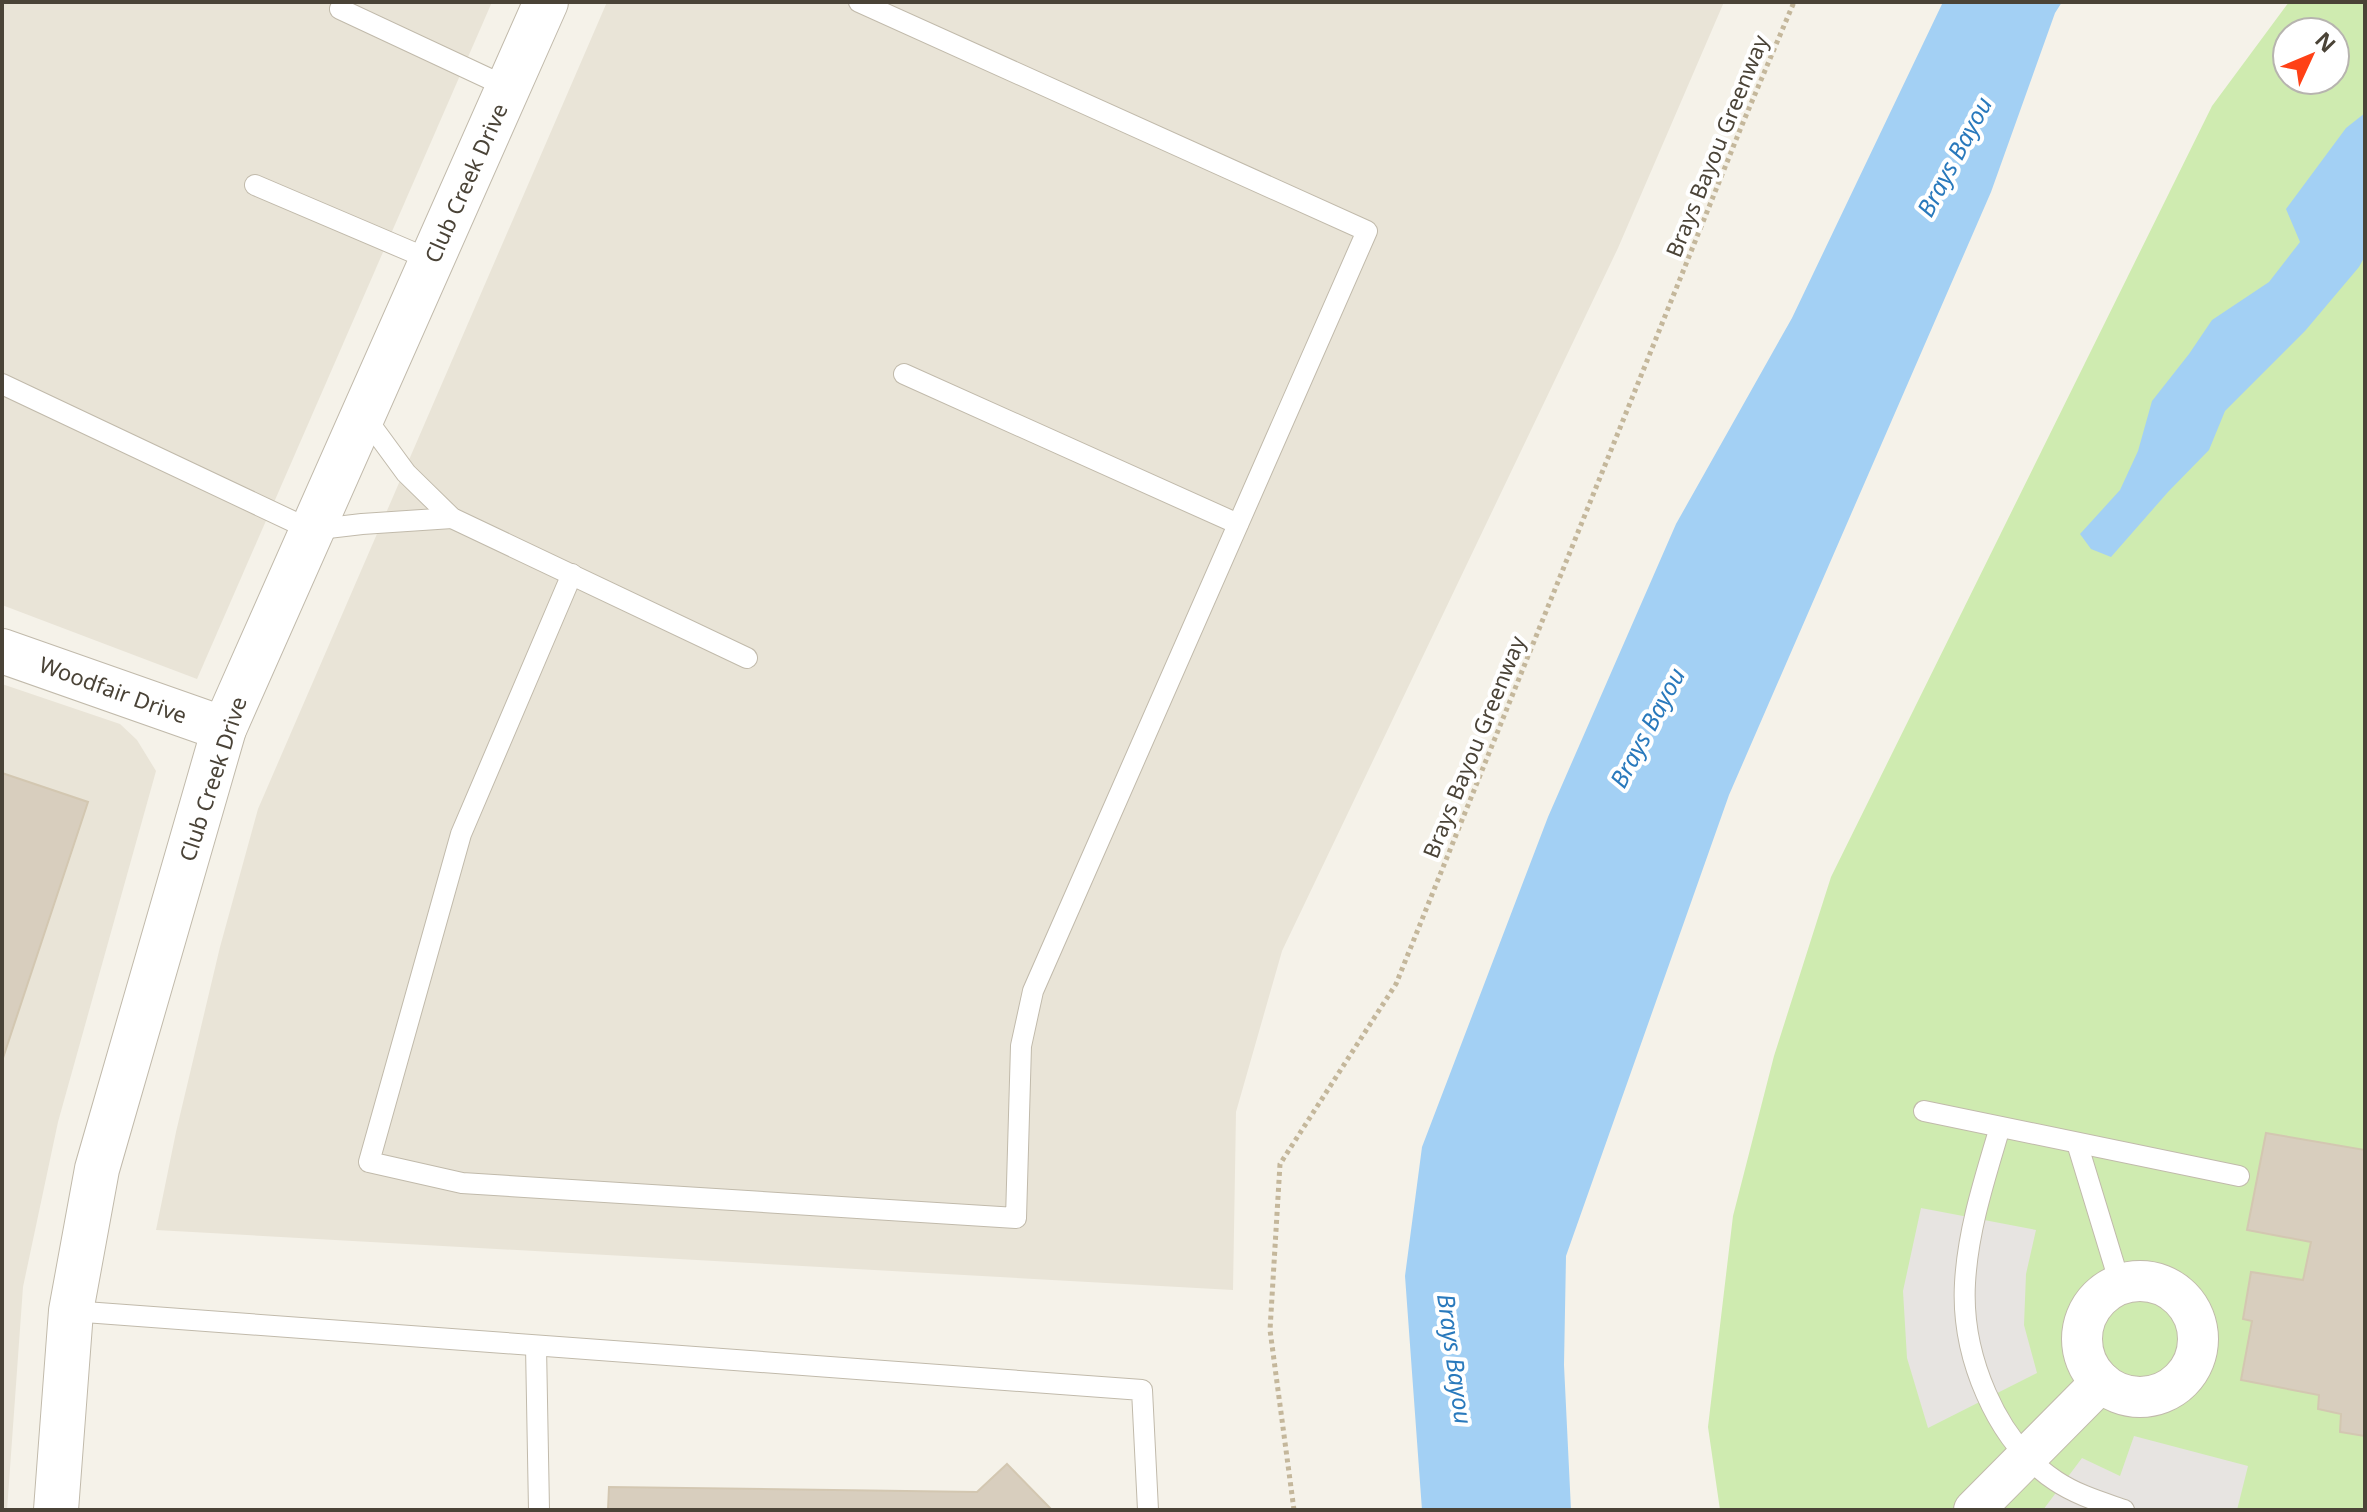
<svg xmlns="http://www.w3.org/2000/svg" width="2367" height="1512" viewBox="0 0 2367 1512" font-family="'Noto Sans',sans-serif">
<rect width="100%" height="100%" fill="#f5f2e9"/>
<g fill="#e9e4d7">
<polygon points="2,2 492,2 197,679 2,605"/>
<polygon points="607,2 1724,2 1618,248 1282,951 1236,1112 1233,1290 156,1230 176,1132 220,947 258,809"/>
<polygon points="2,684 120,724 137,740 156,771 58,1122 23,1287 7,1510 2,1510"/>
</g>
<path fill="#cfebb0" fill-rule="evenodd" d="M2289,2h76v1508h-645l-12,-83 25,-211 41,-160 57,-179 381,-771zM2287,32h48v48h-48z"/>
<g fill="#e7e4e1">
<polygon points="1921,1208 2036,1230 2026,1274 2024,1325 2037,1373 1928,1428 1907,1358 1903,1291"/>
<polygon points="2134,1436 2248,1466 2237,1510 2043,1510 2082,1458 2120,1476"/>
</g>
<g fill="#a3d0f4">
<polygon points="1943,2 2062,2 2055,13 1991,192 1729,795 1566,1256 1564,1365 1571,1510 1422,1510 1405,1276 1422,1147 1548,817 1676,524 1792,318"/>
<polygon points="2365,113 2365,256 2359,267 2305,331 2225,411 2209,450 2168,492 2111,557 2091,549 2080,534 2120,490 2138,451 2152,401 2189,354 2212,320 2269,282 2300,242 2286,209 2346,128"/>
</g>
<g fill="#d8cebe" stroke="#d3c7b1" stroke-width="2">
<polygon points="2,773 88,802 2,1061"/>
<polygon points="2266,1133 2365,1150 2365,1436 2340,1432 2341,1414 2318,1409 2319,1395 2241,1380 2252,1321 2243,1319 2251,1272 2303,1280 2311,1242 2247,1230"/>
<polygon points="1007,1464 1052,1510 608,1510 609,1487 977,1492"/>
</g>
<g fill="none" stroke-linecap="round" stroke-linejoin="round">
<defs>
<g id="service">
<polyline points="340,9 509,88"/>
<polyline points="255,185 431,260"/>
<polyline points="904,374 1238,524"/>
<polyline points="2,384 311,530 362,524 452,518"/>
<polyline points="362,413 406,473 452,518 747,658"/>
<polyline points="572,574 461,834 369,1162 462,1183 1016,1218 1021,1046 1033,991 1367,231 859,2"/>
<polyline points="1924,1111 2239,1176"/>
<path d="M2000,1127c-15,51 -32,102 -35,156 -4,71 30,158 91,198 21,14 45,21 68,29"/>
<polyline points="2077,1143 2120,1284"/>
<polyline points="71,1311 1142,1390 1148,1510"/>
<polyline points="536,1346 539,1510"/>
</g>
<g id="minor">
<circle cx="2140" cy="1339" r="58"/>
<polyline points="1974,1510 2101,1382"/>
</g>
<g id="tertiary">
<polyline points="2,651 224,729"/>
<polyline points="56,1510 71,1311 97,1169 224,729 546,2"/>
</g>
</defs>
<use href="#service" stroke="#c1baab" stroke-width="22"/>
<use href="#minor" stroke="#c1baab" stroke-width="42"/>
<use href="#tertiary" stroke="#c1baab" stroke-width="46"/>
<polyline stroke="#c4b79b" stroke-width="5" stroke-dasharray="4 4" stroke-linecap="butt" points="1294,1510 1270,1330 1280,1164 1396,984 1742,125 1794,2"/>
<use href="#service" stroke="#fff" stroke-width="20"/>
<use href="#minor" stroke="#fff" stroke-width="40"/>
<use href="#tertiary" stroke="#fff" stroke-width="44"/>
</g>
<g text-anchor="middle" stroke-width="8" stroke-linejoin="round" paint-order="stroke">
<g font-size="22" fill="#4a4337" stroke="#fff">
<text transform="translate(1717 146) rotate(-68)" y="8">Brays Bayou Greenway</text>
<text transform="translate(466 183) rotate(-66)" y="8">Club Creek Drive</text>
<text transform="translate(113 690) rotate(20)" y="8">Woodfair Drive</text>
<text transform="translate(1474 747) rotate(-68)" y="8">Brays Bayou Greenway</text>
<text transform="translate(213 779) rotate(-72)" y="8">Club Creek Drive</text>
</g>
<g font-size="24" font-style="italic" fill="#2979bc" stroke="#fff">
<text transform="translate(1955 157) rotate(-62)" y="8">Brays Bayou</text>
<text transform="translate(1648 728) rotate(-62)" y="8">Brays Bayou</text>
<text transform="translate(1454 1359) rotate(82)" y="8">Brays Bayou</text>
</g>
</g>
<rect width="2367" height="1512" fill="none" stroke="#4a4337" stroke-width="8"/>
<g transform="translate(2311 56) rotate(46)"><circle r="38" fill="#ffffff" stroke="#b7b4af" stroke-width="2"/>
<path d="M0-6L14 30L0 20L-14 30Z" fill="#ff4116"/>
<text y="-12" font-size="22" font-weight="bold" text-anchor="middle" fill="#4a4337">N</text>
</g>
</svg>
